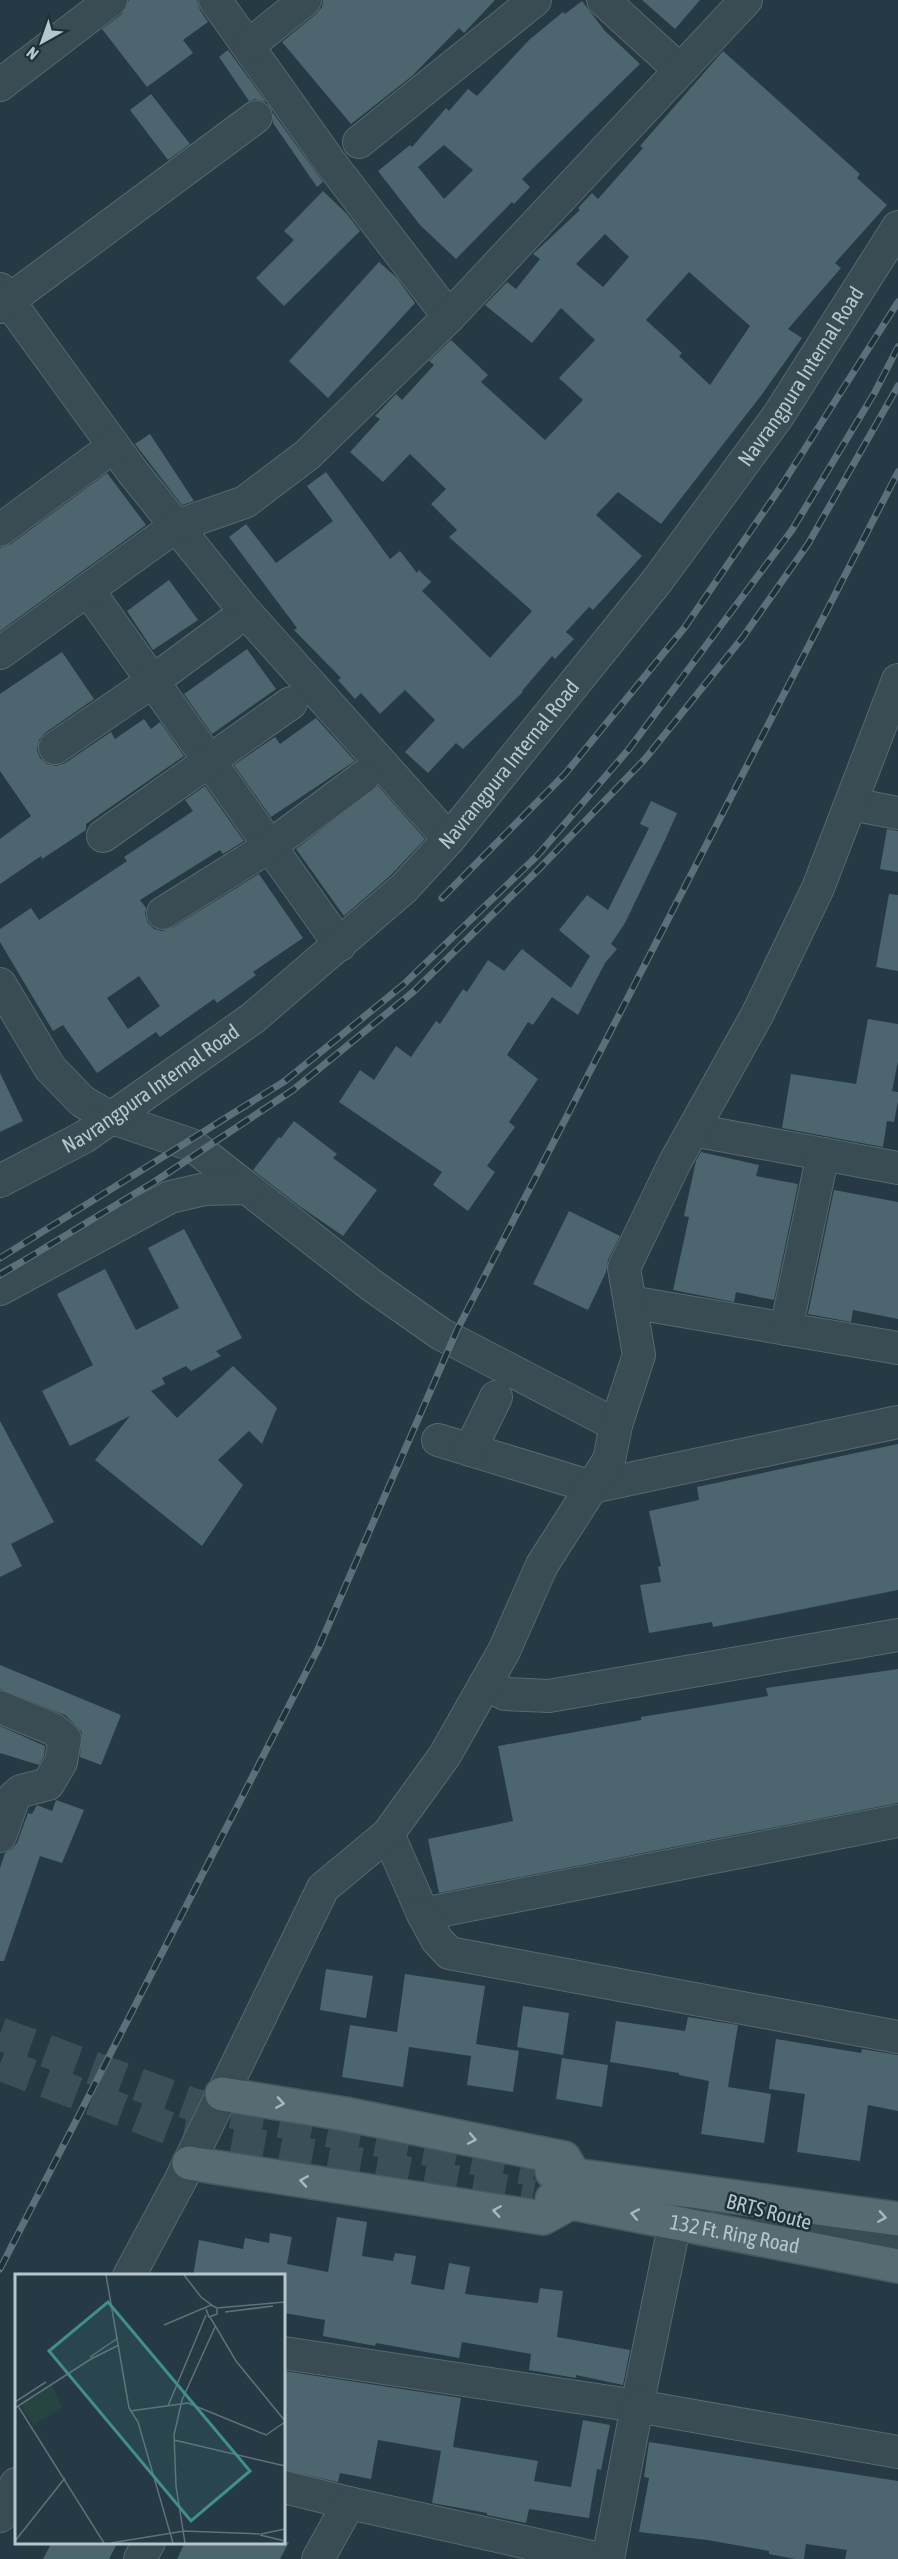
<svg xmlns="http://www.w3.org/2000/svg" width="898" height="2559" viewBox="0 0 898 2559" font-family="'Asap Condensed',sans-serif">
<rect width="100%" height="100%" fill="#253a44"/>
<g fill="#4d656f" fill-rule="evenodd">
<polygon points="129,0 197,0 200,10 208,22 183,40 193,53 147,87 102,29 122,14"/>
<polygon points="323,0 495,0 464,33 459,28 412,76 351,124 282,42 316,14 322,7"/>
<polygon points="642,0 700,0 675,29"/>
<path d="M582,1l23,30 35,33 -118,115 8,8 -16,17 -2,-2 -56,57 -36,-34 -42,-54 32,-26 2,2 34,-39 3,3 19,-22 9,7 52,-56 34,-28 2,2zM444,145l29,25 -29,29 -26,-32z"/>
<polygon points="228,50 266,102 255,99 249,101 219,57"/>
<path d="M723,51l137,123 -3,4 30,27 -52,58 6,5 -53,61 14,9 -42,59 -99,127 -43,-32 -22,23 46,41 -49,54 -4,-3 -23,25 8,7 -19,20 -3,-3 -30,35 1,1 -60,57 -7,-6 -28,30 -23,-21 30,-32 -30,-30 -25,24 -19,-21 -6,6 -17,-19 3,-2 -47,-48 3,-2 -68,-91 17,-13 30,39 57,-42 -26,-35 19,-14 64,87 10,-8 17,22 2,-3 12,12 -9,9 68,67 42,-47 -83,-74 8,-7 -26,-26 15,-15 -36,-35 -27,28 -33,-30 30,-33 -5,-3 21,-22 6,6 32,-35 -5,-4 22,-21 37,35 -7,7 64,58 38,-40 -24,-22 36,-38 -34,-32 -29,35 -47,-38 22,-23 9,7 24,-30 -7,-5 47,-44 -2,-2 14,-15 6,6 45,-51 -3,-2zM605,234l24,23 -26,30 -27,-23zM689,272l61,54 -40,59 -31,-29 3,-3 -36,-33z"/>
<polygon points="151,94 190,144 168,160 130,110"/>
<polygon points="273,113 323,182 317,187 273,123"/>
<polygon points="323,191 347,214 360,231 284,306 256,278 294,240 284,231"/>
<polygon points="379,262 397,278 415,303 328,398 289,361"/>
<polygon points="150,434 194,501 182,505 135,444"/>
<polygon points="107,473 146,525 0,631 0,548 11,544"/>
<polygon points="169,580 198,620 153,650 127,611"/>
<polygon points="247,649 276,689 212,734 184,694"/>
<polygon points="62,652 94,699 45,733 39,740 37,750 40,758 47,764 56,766 65,763 111,732 115,739 144,719 151,729 160,722 184,756 86,824 86,830 42,859 41,856 0,884 0,839 31,816 0,771 0,694"/>
<polygon points="316,718 355,761 271,817 234,765 275,737 280,744"/>
<path d="M205,786l39,55 -21,13 -3,-4 -80,50 6,8 -1,6 3,9 6,6 8,2 10,-3 87,-54 44,64 -50,34 3,3 -39,28 -3,-4 -54,38 -4,-5 -59,41 -34,-48 -10,6 -53,-89v-13l31,-21 8,12 88,-59 -3,-4 69,-46 -8,-11zM139,976l21,30 -32,23 -21,-31z"/>
<polygon points="378,786 425,839 391,875 344,916 296,849"/>
<polygon points="651,801 677,813 666,838 625,923 611,944 617,949 605,963 578,1015 552,997 533,1025 528,1022 507,1055 538,1079 509,1122 515,1127 487,1166 495,1172 468,1211 433,1185 442,1172 339,1102 360,1070 374,1080 396,1046 411,1057 436,1021 440,1024 463,989 467,992 488,960 504,971 522,949 571,988 590,956 559,930 587,895 608,910 649,828 640,824"/>
<polygon points="887,829 898,831 898,872 880,869"/>
<polygon points="889,894 898,895 898,971 876,967"/>
<polygon points="868,1019 898,1024 898,1061 892,1091 898,1092 898,1101 894,1122 887,1121 883,1147 782,1128 791,1074 856,1084"/>
<polygon points="0,1073 23,1121 0,1132"/>
<polygon points="294,1121 337,1154 333,1158 377,1190 343,1236 298,1205 253,1170 279,1137 281,1138"/>
<polygon points="701,1152 759,1165 756,1176 798,1184 774,1300 736,1292 734,1302 673,1290 689,1217 684,1216 696,1161"/>
<polygon points="834,1190 898,1202 898,1319 853,1310 851,1322 808,1314"/>
<polygon points="569,1211 620,1236 608,1260 606,1272 588,1310 533,1284"/>
<polygon points="184,1229 242,1338 216,1351 221,1356 191,1371 186,1366 162,1378 165,1384 151,1391 177,1418 233,1366 277,1408 262,1444 249,1431 218,1460 243,1485 202,1546 95,1460 130,1416 70,1446 42,1391 93,1365 57,1294 105,1269 136,1330 179,1308 148,1248"/>
<polygon points="0,1421 54,1522 11,1544 22,1566 0,1577"/>
<polygon points="898,1444 898,1590 713,1627 712,1622 649,1633 640,1585 661,1582 658,1567 661,1566 649,1511 699,1500 697,1487"/>
<polygon points="0,1665 121,1715 101,1765 80,1757 82,1732 65,1715 0,1689"/>
<polygon points="898,1669 898,1803 439,1893 428,1839 513,1821 498,1746 641,1720 641,1717 768,1696 766,1688"/>
<polygon points="0,1726 45,1746 44,1756 39,1765 0,1753"/>
<polygon points="56,1800 84,1810 62,1863 40,1856 4,1961 0,1961 0,1868 5,1853 12,1849 17,1843 28,1813 32,1814 37,1805 52,1811"/>
<polygon points="326,1969 373,1976 366,2018 320,2010"/>
<polygon points="405,1974 485,1986 476,2044 519,2051 513,2092 467,2085 471,2056 409,2047 403,2087 342,2077 350,2025 397,2032"/>
<polygon points="523,2006 569,2013 563,2055 517,2047"/>
<polygon points="688,2017 738,2025 728,2087 771,2094 764,2143 701,2134 709,2081 679,2075 679,2073 610,2062 616,2021 685,2031"/>
<polygon points="776,2039 861,2053 862,2049 898,2055 898,2111 868,2105 860,2161 797,2152 805,2094 769,2089"/>
<polygon points="562,2058 608,2065 602,2107 556,2099"/>
<polygon points="337,2217 367,2222 362,2256 393,2261 395,2253 416,2256 411,2284 444,2290 449,2263 470,2267 465,2294 538,2303 540,2288 563,2291 557,2337 630,2350 623,2385 576,2375 576,2378 529,2370 531,2354 462,2342 459,2358 376,2343 375,2346 323,2336 325,2320 284,2313 284,2276 193,2276 199,2240 243,2249 245,2238 269,2243 270,2233 292,2237 287,2264 328,2272"/>
<polygon points="284,2371 461,2398 453,2447 538,2461 534,2481 571,2487 583,2420 610,2425 601,2470 597,2469 589,2518 529,2509 526,2523 487,2515 487,2513 432,2503 441,2451 378,2440 371,2479 340,2473 338,2482 284,2470"/>
<polygon points="649,2442 898,2481 898,2559 845,2559 847,2550 806,2544 804,2559 795,2559 769,2554 769,2551 707,2540 639,2532 649,2478 644,2477"/>
<polygon points="52,2542 118,2542 109,2559 43,2559"/>
<polygon points="185,2542 289,2542 280,2559 177,2559"/>
</g>
<g fill="none" stroke-linecap="round" stroke-linejoin="round">
<g stroke="#3b4f59" stroke-width="33" stroke-dasharray="33 16" stroke-linecap="butt">
<polyline points="0,2034 194,2105 535,2170"/>
<polyline points="0,2064 174,2130 533,2196"/>
</g>
<defs>
<g id="minor">
<polyline points="215,0 330,162 449,317"/>
<polyline points="603,0 680,70"/>
<polyline points="248,46 305,0"/>
<polyline points="0,85 111,0"/>
<polyline points="359,142 535,0"/>
<polyline points="0,289 132,471 243,609 449,839"/>
<polyline points="0,307 256,117"/>
<polyline points="0,530 114,446"/>
<polyline points="88,590 340,945"/>
<polyline points="0,653 176,526 245,502 307,455 449,317 746,0"/>
<polyline points="55,748 153,681 230,624"/>
<polyline points="851,804 898,813"/>
<polyline points="103,836 291,703"/>
<polyline points="163,913 270,846 363,777"/>
<polyline points="0,984 50,1068 82,1101 109,1117 192,1145 374,1287 441,1334 616,1425"/>
<polyline points="693,1130 898,1168"/>
<path id="s1" d="M0,1181l84,-44 169,-119 151,-130 45,-49 208,-258 121,-165 120,-189"/>
<polyline points="0,1289 170,1197 205,1189 246,1188"/>
<polyline points="630,1302 898,1348"/>
<polyline points="786,1329 823,1154"/>
<polyline points="438,1440 592,1487 898,1422"/>
<polyline points="470,1450 496,1397"/>
<polyline points="485,1684 505,1694 549,1696 898,1635"/>
<polyline points="0,1707 53,1729 65,1739 61,1762 48,1784 21,1791 14,1797 0,1836"/>
<polyline points="388,1834 423,1914 898,1821"/>
<polyline points="423,1914 437,1940 449,1953 898,2037"/>
<polyline points="770,2229 862,2237"/>
<polyline points="842,2231 898,2243"/>
<polyline points="129,2276 180,2181 323,1888 388,1834 445,1755 504,1651 542,1565 609,1460 616,1425 639,1355 624,1268 675,1162 757,1015 818,888 898,680"/>
<polyline points="284,2353 637,2406 675,2222 699,2224"/>
<polyline points="284,2487 349,2503"/>
<polyline points="0,2516 16,2484"/>
<polyline points="140,2559 149,2542"/>
<polyline points="318,2559 349,2503 600,2559"/>
<polyline points="608,2559 637,2406 898,2452"/>
</g>
<g id="major">
<polyline points="222,2094 345,2114 564,2158 574,2175"/>
<polyline points="189,2163 543,2218 572,2202"/>
<polyline points="552,2172 898,2219"/>
<path id="s2" d="M552,2199l346,67"/>
</g>
</defs>
<use href="#minor" stroke="#586871" stroke-width="34"/>
<use href="#major" stroke="#465760" stroke-width="36"/>
<use href="#minor" stroke="#394b53" stroke-width="32"/>
<use href="#major" stroke="#576b73" stroke-width="33"/>
<defs>
<g id="rail">
<polyline points="442,898 565,774 685,627 780,488 898,302"/>
<polyline points="0,1258 285,1081 403,985 537,856 629,749 792,530 875,392 898,347"/>
<polyline points="0,1275 154,1182 293,1090 413,992 538,870 645,759 743,637 808,544 898,386"/>
<polyline points="0,2269 318,1649 457,1330 898,472"/>
</g>
</defs>
<use href="#rail" stroke="#5b707b" stroke-width="7"/>
<use href="#rail" stroke="#1e3039" stroke-width="4.5" stroke-dasharray="14" stroke-linecap="butt"/>
</g>
<defs><path id="oneway-chevron" d="M-2-3.5L2.5 0L-2 3.5" fill="none" stroke-width="1.6" stroke-linecap="round" stroke-linejoin="round" transform="scale(1.5)"/></defs>
<g stroke="#a9b8c0">
<use href="#oneway-chevron" transform="translate(280 2103) rotate(9)"/>
<use href="#oneway-chevron" transform="translate(472 2139) rotate(11)"/>
<use href="#oneway-chevron" transform="translate(304 2181) rotate(-171)"/>
<use href="#oneway-chevron" transform="translate(497 2211) rotate(-171)"/>
<use href="#oneway-chevron" transform="translate(635 2214) rotate(-169)"/>
<use href="#oneway-chevron" transform="translate(882 2217) rotate(9)"/>
</g>
<g text-anchor="middle" stroke-width="5" stroke-linejoin="round" paint-order="stroke">
<g font-size="21" fill="#b7c5cd" stroke="#1e3039">
<text dy="7" stroke="none"><textPath href="#s1" startOffset="1149">Navrangpura Internal Road</textPath></text>
<text dy="7" stroke="none"><textPath href="#s1" startOffset="663">Navrangpura Internal Road</textPath></text>
<text dy="7" stroke="none"><textPath href="#s1" startOffset="177">Navrangpura Internal Road</textPath></text>
<text transform="translate(769 2212) rotate(15)" y="7">BRTS Route</text>
<text dy="7" stroke="none"><textPath href="#s2" startOffset="186">132 Ft. Ring Road</textPath></text>
</g>
</g>
<g transform="translate(15 2274)">
<rect width="270" height="270" fill="#253a44"/>
<path d="M37,111l10,22 -28,18 -13,-20z" fill="#274540"/>
<path fill="none" stroke="#5f727b" stroke-width="1.5" d="M91,1l23,133 9,14 35,121M169,1l17,22 12,9M202,34l68,-6M210,38l48,-6M195,43l26,44 49,60M149,51l47,-20 6,3v6l-8,3 -3,-8M75,83l28,-19M76,85l28,-14M0,128l31,-20M3,132l86,137M153,132l38,-91M0,134l79,-51M115,137l58,-8 78,32 19,-13M159,166l111,26M246,260l24,-5M245,261l25,6M0,267l50,-63M96,269l73,-12 76,3M170,269l-9,-57 -2,-51 8,-35 33,-73"/>
<path fill="#418e8a" fill-opacity="0.15" stroke="#418e8a" stroke-width="3" d="M93,28l142,169 -59,50 -142,-170z"/>
<rect width="270" height="270" fill="none" stroke="#b7c5cd" stroke-width="3"/>
</g>
<g transform="translate(42 42) rotate(220)" stroke="#1e3039" stroke-width="4.5" paint-order="stroke">
<path d="M0-4.5L10 22L0 15L-10 22Z" fill="#b7c5cd"/>
<text y="-9" font-size="16" font-weight="bold" text-anchor="middle" fill="#b7c5cd">N</text>
</g>
</svg>
